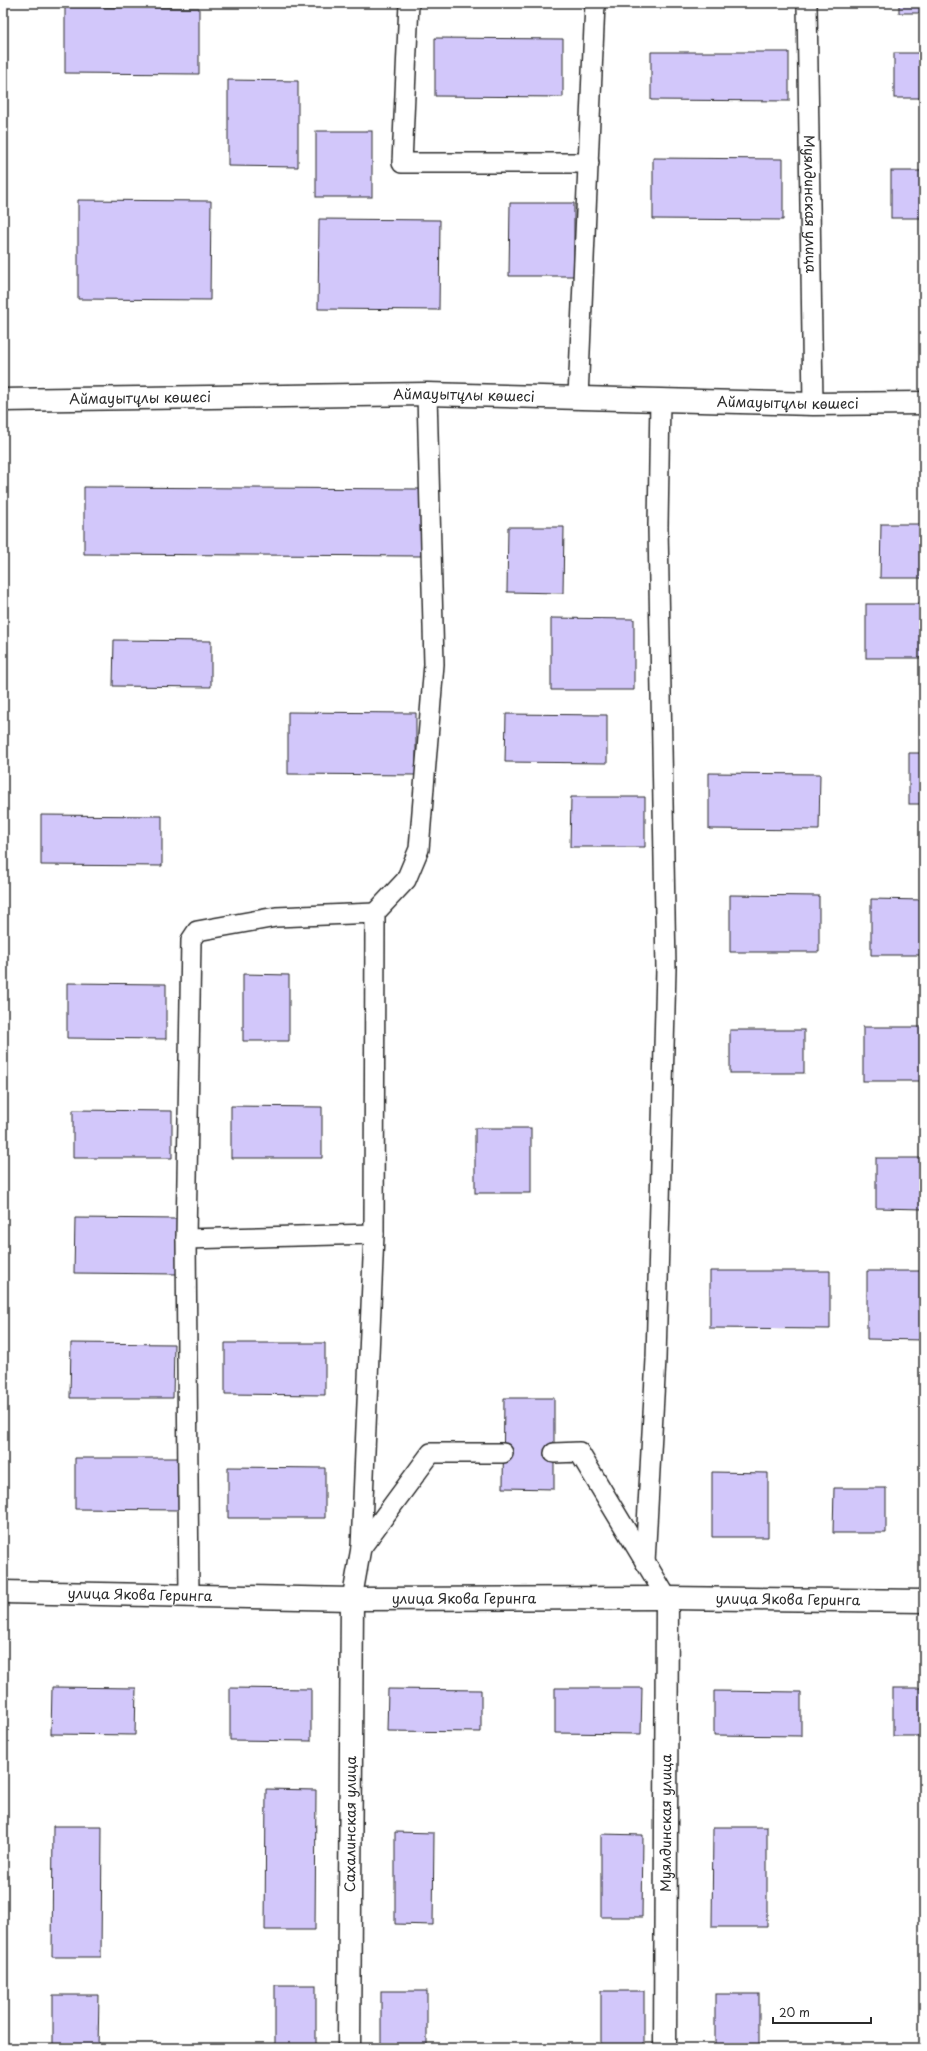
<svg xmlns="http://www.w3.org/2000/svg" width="927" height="2051" viewBox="0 0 927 2051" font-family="'Playpen Sans',sans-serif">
<rect width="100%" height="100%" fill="#fff"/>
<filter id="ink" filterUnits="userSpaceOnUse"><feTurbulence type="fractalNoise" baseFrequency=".025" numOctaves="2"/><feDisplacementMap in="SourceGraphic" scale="8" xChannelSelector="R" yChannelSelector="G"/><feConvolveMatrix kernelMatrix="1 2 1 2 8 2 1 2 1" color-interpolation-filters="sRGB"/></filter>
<g filter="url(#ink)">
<g fill="#d2c7fa" stroke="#2b2b2b">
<rect x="899" y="3" width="25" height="10"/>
<polygon points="65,7 199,8 199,74 65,73"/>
<polygon points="435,38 563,39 563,97 435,96"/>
<polygon points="651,52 789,52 789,101 651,100"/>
<rect x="894" y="53" width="30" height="45"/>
<polygon points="228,80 298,81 298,167 228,166"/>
<rect x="316" y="131" width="56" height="66"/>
<polygon points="653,158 783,159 783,220 653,219"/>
<rect x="891" y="171" width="33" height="47"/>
<polygon points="78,200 211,201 210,300 78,299"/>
<polygon points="510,203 574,203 574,276 509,276"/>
<polygon points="319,219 440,220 439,310 318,309"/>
<polygon points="921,284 924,285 924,346 921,346"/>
<polygon points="84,487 421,489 421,556 84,554"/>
<polygon points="881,524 924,524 924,578 880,578"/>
<polygon points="508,527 564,527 563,593 507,592"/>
<rect x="866" y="604" width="58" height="54"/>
<polygon points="551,618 634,619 634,690 551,690"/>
<polygon points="114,640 211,641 211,687 113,686"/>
<polygon points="288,712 416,713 416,775 288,774"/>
<polygon points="506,714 607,715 607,763 505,762"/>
<rect x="909" y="753" width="15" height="51"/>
<polygon points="709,773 820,774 819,830 709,829"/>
<polygon points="571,797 645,797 645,847 570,847"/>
<polygon points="41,815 162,816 162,866 41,865"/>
<polygon points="730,895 819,896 819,952 730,952"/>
<polygon points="871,899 924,900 924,955 871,955"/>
<polygon points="243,974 289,975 289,1041 243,1041"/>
<polygon points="67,983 166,984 166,1039 67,1038"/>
<rect x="863" y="1027" width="61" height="54"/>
<rect x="730" y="1030" width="74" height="43"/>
<polygon points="231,1106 322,1107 322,1158 231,1158"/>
<polygon points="73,1110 172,1111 172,1158 73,1158"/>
<rect x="475" y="1128" width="56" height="65"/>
<polygon points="876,1158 924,1158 924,1209 876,1208"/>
<polygon points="75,1218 178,1219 177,1274 74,1273"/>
<polygon points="710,1271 830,1271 830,1329 710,1328"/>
<polygon points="867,1271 924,1271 924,1340 867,1339"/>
<polygon points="71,1343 174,1344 173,1398 70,1398"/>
<polygon points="225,1343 325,1343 325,1395 225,1394"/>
<polygon points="504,1398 554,1398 554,1489 503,1488"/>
<polygon points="75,1458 179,1458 179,1510 75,1509"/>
<polygon points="228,1467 325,1468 325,1518 228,1518"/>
<polygon points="712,1472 768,1473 768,1537 712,1537"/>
<polygon points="834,1488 886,1488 886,1533 833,1533"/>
<polygon points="52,1687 136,1688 135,1735 51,1734"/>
<polygon points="230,1688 311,1689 311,1741 230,1740"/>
<polygon points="555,1688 642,1688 641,1734 555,1733"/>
<rect x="893" y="1688" width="31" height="48"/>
<polygon points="388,1689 481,1690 481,1732 387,1731"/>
<polygon points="714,1691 801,1692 801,1736 714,1735"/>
<polygon points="266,1789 316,1790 315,1930 265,1930"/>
<polygon points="53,1826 102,1826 101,1957 52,1957"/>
<polygon points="713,1827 767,1827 767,1927 712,1927"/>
<polygon points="395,1832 434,1833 433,1925 395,1924"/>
<polygon points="601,1834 643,1835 642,1917 601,1917"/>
<rect x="275" y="1985" width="41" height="63"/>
<rect x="381" y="1991" width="46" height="57"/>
<rect x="601" y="1991" width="43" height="57"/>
<rect x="715" y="1994" width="44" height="54"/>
<polygon points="53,1995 99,1995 98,2048 53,2048"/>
</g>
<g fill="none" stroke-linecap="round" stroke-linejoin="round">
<defs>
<g id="lane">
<polyline points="409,3 402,163 589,163"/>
<path id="s1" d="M807,3l6,401"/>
<polyline points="578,398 595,3"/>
<polyline points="375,913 406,880 419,849 434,664 427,394"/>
<polyline points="186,1239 374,1234"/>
<polyline points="554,1453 579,1452 667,1598"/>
<polyline points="645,1562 656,1359 666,969 658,527 660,399"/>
<polyline points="189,1597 186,1239 191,940 197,931 276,917 375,913 374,1234 361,1548"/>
<polyline points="352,1599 361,1548 431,1453 503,1453"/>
</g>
<g id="street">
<path id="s2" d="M3,400l424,-6 386,10 111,-1"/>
<path id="s3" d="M349,2048l3,-449"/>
<path id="s4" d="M665,2048l2,-450"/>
</g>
<g id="secondary">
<path id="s5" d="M3,1592l349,7 315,-1 257,3"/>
</g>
</defs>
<use href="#lane" stroke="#2b2b2b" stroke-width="22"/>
<use href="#street" stroke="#2b2b2b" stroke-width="25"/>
<use href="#secondary" stroke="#2b2b2b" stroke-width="25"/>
<use href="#lane" stroke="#fff" stroke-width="19"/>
<use href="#street" stroke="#fff" stroke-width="22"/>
<use href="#secondary" stroke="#fff" stroke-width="22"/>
</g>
</g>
<g text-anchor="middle" stroke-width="4" stroke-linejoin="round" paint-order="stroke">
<g font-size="14" fill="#2b2b2b" stroke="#fff">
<text dy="5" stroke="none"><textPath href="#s1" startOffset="201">Муялдинская улица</textPath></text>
<text dy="5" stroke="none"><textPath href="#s2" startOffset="461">Аймауытұлы көшесі</textPath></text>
<text dy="5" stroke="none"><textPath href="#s2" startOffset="137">Аймауытұлы көшесі</textPath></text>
<text dy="5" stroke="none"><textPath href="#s2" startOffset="785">Аймауытұлы көшесі</textPath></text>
<text dy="5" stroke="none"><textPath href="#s5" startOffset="137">улица Якова Геринга</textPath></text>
<text dy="5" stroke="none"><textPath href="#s5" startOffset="461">улица Якова Геринга</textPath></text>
<text dy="5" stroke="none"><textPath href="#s5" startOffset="785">улица Якова Геринга</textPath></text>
<text dy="5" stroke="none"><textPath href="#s4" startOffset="225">Муялдинская улица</textPath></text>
<text dy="5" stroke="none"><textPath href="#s3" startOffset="224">Сахалинская улица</textPath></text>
</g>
</g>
<rect width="927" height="2051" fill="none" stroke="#fff" stroke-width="16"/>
<rect x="8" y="8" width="911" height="2035" fill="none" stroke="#2b2b2b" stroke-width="1.5" filter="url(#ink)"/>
<path d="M773 2017v6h98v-6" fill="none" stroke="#2b2b2b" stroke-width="2"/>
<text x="779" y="2017" font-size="12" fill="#2b2b2b" stroke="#ffffff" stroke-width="3" paint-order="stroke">20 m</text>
</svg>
